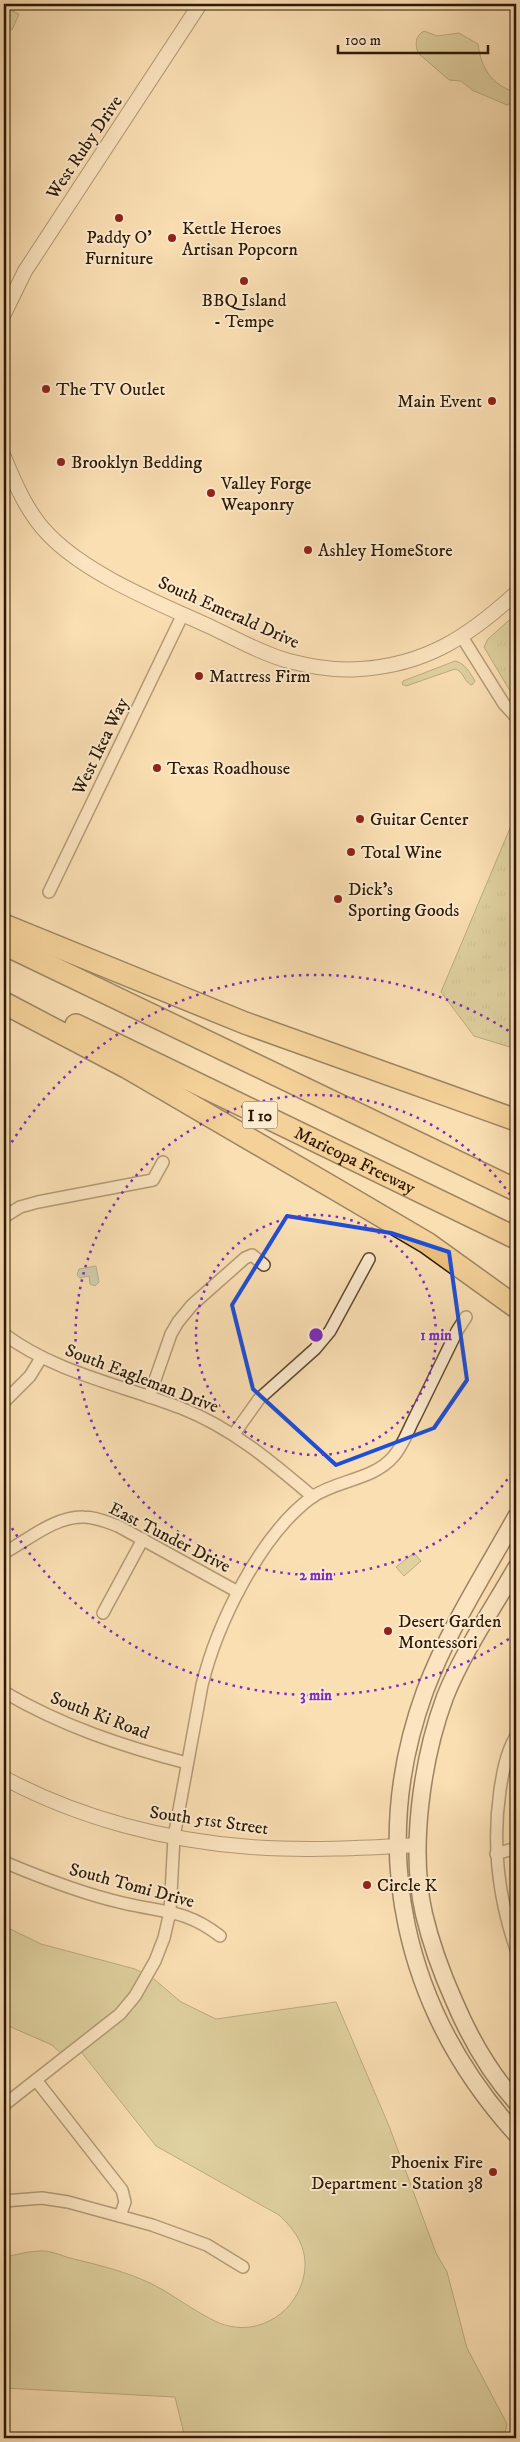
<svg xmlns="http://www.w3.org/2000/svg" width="520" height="2442" viewBox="0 0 520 2442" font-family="'IM FELL DW Pica',serif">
<defs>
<pattern id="park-tufts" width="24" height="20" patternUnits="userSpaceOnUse" patternTransform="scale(1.25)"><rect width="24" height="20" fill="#c0c18b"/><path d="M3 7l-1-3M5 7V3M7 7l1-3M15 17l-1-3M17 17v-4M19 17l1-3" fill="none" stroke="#a5a576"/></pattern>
</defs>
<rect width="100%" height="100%" fill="#fadfb3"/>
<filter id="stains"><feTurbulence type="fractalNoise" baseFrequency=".004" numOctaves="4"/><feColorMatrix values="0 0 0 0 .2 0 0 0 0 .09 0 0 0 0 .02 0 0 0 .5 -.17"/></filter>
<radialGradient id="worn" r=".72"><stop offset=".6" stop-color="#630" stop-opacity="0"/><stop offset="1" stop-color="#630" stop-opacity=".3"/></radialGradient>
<g fill="#c0c18b" stroke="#766c47">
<polygon points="4,7 19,14 12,30 4,26"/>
<path d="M424,31l13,5 22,-3 19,11c3,24 14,42 38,48v9l-9,4 -35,-15 -11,-9 -12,-1 -31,-27c-3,-9 -3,-17 6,-22z"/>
<path d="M455,661c10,2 15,12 20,20l-3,4c-8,-2 -8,-14 -17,-16l-49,17 -4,-2 1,-3z"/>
<polygon points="414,1553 421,1561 404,1576 396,1567"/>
<path d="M4,1926l37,18 94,25 20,11 26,22 35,17 120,-17 53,124 47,127 11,19 20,76 40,76 -3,14h-319l-10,-41 -171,-9v-131c12,-2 25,-6 37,-6 9,-1 21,5 29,7 32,8 64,15 93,32 17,10 49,33 66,36 38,9 74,-22 76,-59 1,-22 -11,-38 -26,-52l-123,-69 -78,-98 -13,9 -13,-12 -48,-21z"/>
</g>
<g fill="url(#park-tufts)" stroke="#766c47">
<polygon points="516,614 516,701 484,647 488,639"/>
<polygon points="516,814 516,1049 474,1036 441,992"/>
</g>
<polygon fill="#9fbda6" stroke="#717b65" points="96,1266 99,1282 95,1286 90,1284 89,1276 80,1278 77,1275 79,1269"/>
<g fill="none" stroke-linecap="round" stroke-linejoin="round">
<defs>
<g id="minor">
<polyline points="462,637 504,704 516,717"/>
<polyline points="49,892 183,614"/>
<polyline points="4,1217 20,1207 38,1202 153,1180 163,1162"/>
<path d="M4,1334c52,39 118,51 177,74 51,20 91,54 132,89"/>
<polyline points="149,1397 171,1334 178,1322 192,1305 245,1258 252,1255 264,1265"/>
<polyline points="4,1402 30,1376 41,1358"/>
<polyline points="234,1434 259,1399 315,1349 330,1331 369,1259"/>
<path d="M4,1553c24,-13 51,-37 80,-36 12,0 23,5 34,9l120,66"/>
<polyline points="103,1613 143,1539"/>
<path d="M4,1692c58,34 118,54 183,71"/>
<path d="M516,1736c-10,17 -13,35 -16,54 -8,55 -2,107 16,159"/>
<polyline points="496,1854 516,1848"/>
<path d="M4,1862c38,16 79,32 119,41 41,10 62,6 97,33"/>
<polyline points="36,2080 122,2190 125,2202 120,2216"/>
<path d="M4,2105l116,-91 15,-18 20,-35 9,-23 6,-26 4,-75 28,-152c15,-61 58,-150 110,-188 25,-17 61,-17 81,-40 10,-11 15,-27 22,-40 14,-29 28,-57 42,-86l9,-14"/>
<polyline points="4,2201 42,2198 68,2202 152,2225 207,2245 243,2267"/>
</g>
<g id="tertiary">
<polyline points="4,314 25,271 200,4"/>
<path d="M4,457c11,27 24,57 45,78 40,41 112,69 164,93 25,12 50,26 76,33 23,6 48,10 71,8 66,-4 109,-33 156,-76"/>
<path d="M4,1778c75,40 162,63 247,69 56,4 112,1 167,-2"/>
</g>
<g id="secondary">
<path d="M516,1517c-32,57 -68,113 -91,174 -58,159 -21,319 91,443"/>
<path d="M516,1568c-24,42 -53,84 -71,129 -23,62 -36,152 -21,217 7,30 18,60 31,89 15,35 35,70 61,99"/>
</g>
<g id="motorway">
<polyline points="4,925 245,1023 516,1120"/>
<polyline points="4,944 516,1190"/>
<polyline points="4,1003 126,1067 342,1193 427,1243 516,1307"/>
<path id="s1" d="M76,1025l440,213"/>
</g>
</defs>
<use href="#minor" stroke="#604a2f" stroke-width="14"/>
<use href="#tertiary" stroke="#604a2f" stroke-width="16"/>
<use href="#secondary" stroke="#2c1803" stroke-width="19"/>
<use href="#motorway" stroke="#2c1803" stroke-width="24"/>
<use href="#minor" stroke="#fceace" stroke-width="11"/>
<use href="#tertiary" stroke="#fceace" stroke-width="14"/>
<use href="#secondary" stroke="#fceace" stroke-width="16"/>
<use href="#motorway" stroke="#edc07a" stroke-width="21"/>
</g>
<path d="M0 0H520V2442H0ZM287,1216l104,17 58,19 18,128 -33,48 -98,37 -83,-76 -21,-84z" fill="#fadfb3" fill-opacity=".55" fill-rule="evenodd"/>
<path fill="none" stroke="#1d4ed8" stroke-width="4" stroke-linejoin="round" d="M287,1216l104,17 58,19 18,128 -33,48 -98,37 -83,-76 -21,-84z"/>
<g fill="none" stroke="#7b2cbf" stroke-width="2.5" stroke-dasharray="2.5 5">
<circle cx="316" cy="1335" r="120"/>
<path d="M516 1467A240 240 0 1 1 516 1203"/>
<path d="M515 1635A360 360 0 0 1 4 1515M4 1155A360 360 0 0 1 515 1035"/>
</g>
<g fill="#8f2418" stroke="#fceace" stroke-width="2">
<circle cx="119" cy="218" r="5"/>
<circle cx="172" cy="238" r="5"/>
<circle cx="244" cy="281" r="5"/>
<circle cx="46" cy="389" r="5"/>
<circle cx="492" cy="401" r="5"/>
<circle cx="61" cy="462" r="5"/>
<circle cx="211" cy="493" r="5"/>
<circle cx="308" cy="550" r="5"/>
<circle cx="199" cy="676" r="5"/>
<circle cx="157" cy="768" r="5"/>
<circle cx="360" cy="819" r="5"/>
<circle cx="351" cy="852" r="5"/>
<circle cx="338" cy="899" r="5"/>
<circle cx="388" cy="1631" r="5"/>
<circle cx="367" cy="1885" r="5"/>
<circle cx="493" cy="2172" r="5"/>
</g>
<g text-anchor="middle" stroke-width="4" stroke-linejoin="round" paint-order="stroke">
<rect fill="#fceace" stroke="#6a5740" stroke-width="1" x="242.5" y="1101.5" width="35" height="27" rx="4"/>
<g font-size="16" font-weight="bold" fill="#2c1803">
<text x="260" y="1121">I 10</text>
</g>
<g font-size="18" fill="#2c1803" stroke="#fceace">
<text transform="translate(84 147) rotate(-56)" y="6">West Ruby Drive</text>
<text transform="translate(229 612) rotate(24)" y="6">South Emerald Drive</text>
<text transform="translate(100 746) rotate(-64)" y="6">West Ikea Way</text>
<text dy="6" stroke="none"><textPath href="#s1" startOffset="310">Maricopa Freeway</textPath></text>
<text transform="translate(142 1378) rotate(21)" y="6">South Eagleman Drive</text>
<text transform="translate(170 1537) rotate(27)" y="6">East Tunder Drive</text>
<text transform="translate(100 1715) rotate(21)" y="6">South Ki Road</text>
<text transform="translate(209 1820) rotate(8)" y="6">South 51st Street</text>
<text transform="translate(132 1885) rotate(15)" y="6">South Tomi Drive</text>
</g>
<g font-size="18" fill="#2c1803" stroke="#fceace" text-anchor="start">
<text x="182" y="234">Kettle Heroes<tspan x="182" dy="21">Artisan Popcorn</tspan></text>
<text x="119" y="243" text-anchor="middle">Paddy O'<tspan x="119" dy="21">Furniture</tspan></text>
<text x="244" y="306" text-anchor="middle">BBQ Island<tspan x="244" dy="21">- Tempe</tspan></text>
<text x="56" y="395">The TV Outlet</text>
<text x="482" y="407" text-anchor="end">Main Event</text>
<text x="71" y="468">Brooklyn Bedding</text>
<text x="221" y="489">Valley Forge<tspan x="221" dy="21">Weaponry</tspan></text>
<text x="318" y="556">Ashley HomeStore</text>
<text x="209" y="682">Mattress Firm</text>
<text x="167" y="774">Texas Roadhouse</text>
<text x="370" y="825">Guitar Center</text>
<text x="361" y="858">Total Wine</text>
<text x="348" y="895">Dick's<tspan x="348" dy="21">Sporting Goods</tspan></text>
<text x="398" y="1627">Desert Garden<tspan x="398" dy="21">Montessori</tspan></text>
<text x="377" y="1891">Circle K</text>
<text x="483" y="2168" text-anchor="end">Phoenix Fire<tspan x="483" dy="21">Department - Station 38</tspan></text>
</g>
</g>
<circle cx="316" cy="1335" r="8" fill="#7b2cbf" stroke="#fceace" stroke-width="2.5"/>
<g font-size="15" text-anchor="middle" font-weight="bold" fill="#7b2cbf" stroke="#fceace" stroke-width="4" stroke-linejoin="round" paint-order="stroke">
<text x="436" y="1340">1 min</text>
<text x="316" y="1580">2 min</text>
<text x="316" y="1700">3 min</text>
</g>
<rect width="520" height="2442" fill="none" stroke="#fadfb3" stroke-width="20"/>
<rect x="5" y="5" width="510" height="2432" fill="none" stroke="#2c1803" stroke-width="2.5"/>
<rect x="10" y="10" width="500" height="2422" fill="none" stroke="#2c1803"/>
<path d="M338 45v8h150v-8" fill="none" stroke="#2c1803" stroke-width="2.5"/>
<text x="345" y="45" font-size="15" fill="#2c1803" stroke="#fceace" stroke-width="4" paint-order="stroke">100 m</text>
<rect width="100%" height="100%" filter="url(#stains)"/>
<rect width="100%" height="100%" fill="url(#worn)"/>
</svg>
